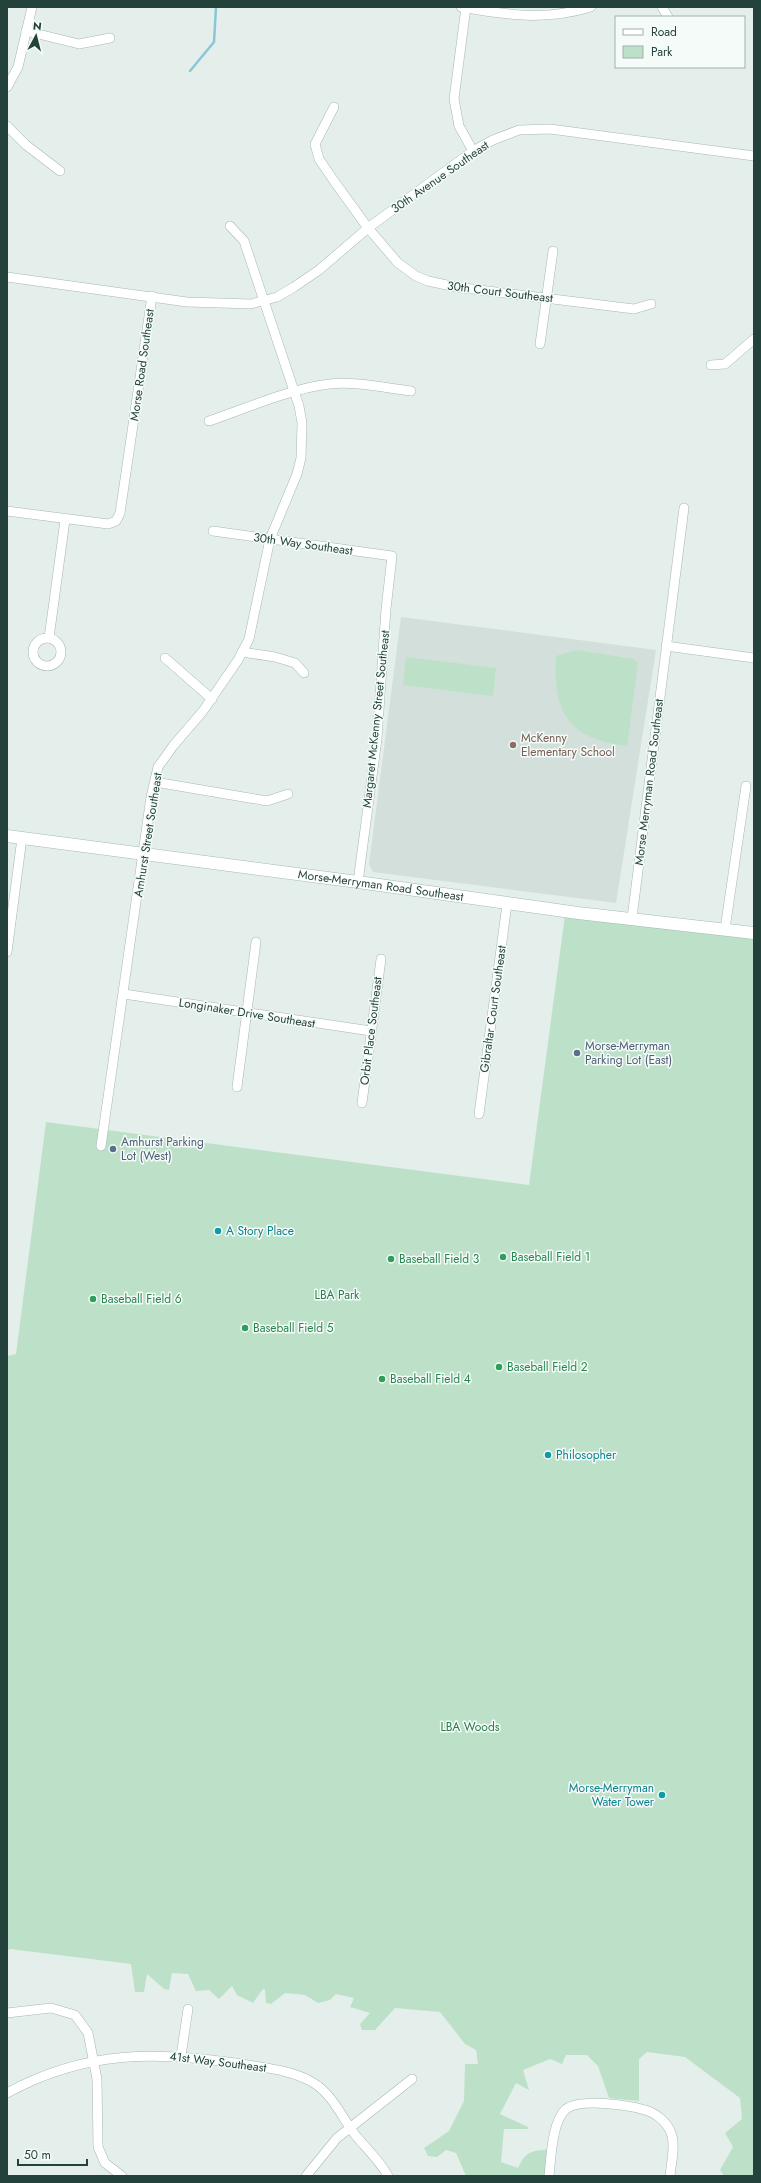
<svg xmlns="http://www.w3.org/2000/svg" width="761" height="2183" viewBox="0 0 761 2183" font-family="Jost,sans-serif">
<rect width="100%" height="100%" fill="#e4efeb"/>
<polygon fill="#d2dfda" points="401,617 656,650 616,903 373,872 369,864"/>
<g fill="#bce1c8">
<path d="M577,650l56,9 5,4 -11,83c-59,-7 -74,-33 -71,-90z"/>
<polygon points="406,657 496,668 493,696 403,685"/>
<path d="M565,915l189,24v1237h-30l-4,-6 13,-23 -8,-14 17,-14 -2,-21 -55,-41 -38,-5 -8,7v42l-30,-3 -11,-32 -11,-11h-21l-4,9 -12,-5 -27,11 6,20 -13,-7 -16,31 28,13v2h-24l-3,33 17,6c9,-19 15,-17 35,-19l-4,27h-83l-10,-23 -10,-3 -9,7 -9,-1 -4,-8 25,-17 15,-30 1,-37h13l-2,-14 -11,-6 -25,-32 -45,-4 -20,22h-13l-2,-6 10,-11 -20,-6 4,-9 -18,-4 -6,6 -12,3 -13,-8 -20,-2 -14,11 -5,-1 -1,-13 -2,-1 -10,14 -16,-8 -5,-9 -13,13 -10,-9 -13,1 -8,-17 -16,-1 -3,17 -5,-1 -17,-15 -3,18h-9l-4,-28 -121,-15 -3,2v-595l9,-2 30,-232 483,63z"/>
</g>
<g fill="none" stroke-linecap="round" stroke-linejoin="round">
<polyline stroke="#89c7d7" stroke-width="2.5" points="190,71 214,42 216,7"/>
<defs>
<g id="street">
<path d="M461,7c46,8 84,14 130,0"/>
<polyline points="466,7 454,99 459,126 473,151"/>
<polyline points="662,7 668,17"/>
<polyline points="26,31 79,44 110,38"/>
<polyline points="7,87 18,67 32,7"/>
<polyline points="334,107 315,144 319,159 334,181 368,228 398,263 416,276 428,281 456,287 634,309 651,304"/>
<polyline points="7,126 26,145 60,171"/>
<polyline points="7,277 187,302 251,304 277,297 294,287 319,270 368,228 473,151 493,140 519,130 550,129 754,156"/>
<polyline points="540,344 553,251"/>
<polyline points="711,365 725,364 754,339"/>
<path d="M209,421c35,-12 84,-33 120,-37 26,-3 56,4 82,7"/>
<polyline points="7,511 108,524 116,521 120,513 152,296"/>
<polyline points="213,531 392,556 386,609 377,739 358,882"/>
<polyline points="49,638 65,520"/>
<circle cx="47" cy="652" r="14"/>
<polyline points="666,646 754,658"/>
<polyline points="242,652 275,657 295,663 304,673"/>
<polyline points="165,658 212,699"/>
<polyline points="155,782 267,801 288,794"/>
<polyline points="632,918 684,508"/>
<polyline points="725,929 746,786"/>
<polyline points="7,952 22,838"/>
<polyline points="124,994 371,1031"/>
<polyline points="237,1087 256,942"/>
<polyline points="362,1103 381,959"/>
<polyline points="479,1114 507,904"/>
<polyline points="101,1146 151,797 158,767 173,746 203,711 238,660 249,639 270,539 297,474 301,458 302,423 299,406 244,241 230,226"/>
<polyline points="7,2013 51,2008 75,2015 88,2033 97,2079 98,2147 105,2163 122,2176"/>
<polyline points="181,2056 188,2009"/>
<path d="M7,2093c79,-43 149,-42 235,-29 23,4 50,6 70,18 21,12 30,36 44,54 11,13 24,25 32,40"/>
<polyline points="306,2176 337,2138 412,2079"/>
<path d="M549,2176c2,-18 3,-55 17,-67 14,-11 62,-4 79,1 11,3 22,12 26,23 5,12 0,31 -1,43"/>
</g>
<g id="secondary">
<path id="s1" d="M7,836l351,46 220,31 176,20"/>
</g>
</defs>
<use href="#street" stroke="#a6b8b3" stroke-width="10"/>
<use href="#secondary" stroke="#a2bbb4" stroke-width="13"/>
<use href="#street" stroke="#fff" stroke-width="9"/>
<use href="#secondary" stroke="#fff" stroke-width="12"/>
</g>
<circle fill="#8d6e63" stroke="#f5fbf8" stroke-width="1.5" cx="513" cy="745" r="4"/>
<g fill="#5c6f8a" stroke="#f5fbf8" stroke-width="1.5">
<circle cx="577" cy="1053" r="4"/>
<circle cx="113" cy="1149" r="4"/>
</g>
<g fill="#0f9aa8" stroke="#f5fbf8" stroke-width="1.5">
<circle cx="218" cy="1231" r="4"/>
<circle cx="548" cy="1455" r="4"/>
<circle cx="662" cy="1795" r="4"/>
</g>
<g fill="#2e9e5b" stroke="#f5fbf8" stroke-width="1.5">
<circle cx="503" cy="1257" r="4"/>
<circle cx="391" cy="1259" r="4"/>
<circle cx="93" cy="1299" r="4"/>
<circle cx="245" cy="1328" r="4"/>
<circle cx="499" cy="1367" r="4"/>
<circle cx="382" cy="1379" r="4"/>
</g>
<g text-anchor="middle" stroke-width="3" stroke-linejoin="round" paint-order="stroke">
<g font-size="12" fill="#22423b" stroke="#f5fbf8">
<text transform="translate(440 177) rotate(-35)" y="4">30th Avenue Southeast</text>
<text transform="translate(500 292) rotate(7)" y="4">30th Court Southeast</text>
<text transform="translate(142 365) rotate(-82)" y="4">Morse Road Southeast</text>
<text transform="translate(303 544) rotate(8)" y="4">30th Way Southeast</text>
<text transform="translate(376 719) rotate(-84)" y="4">Margaret McKenny Street Southeast</text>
<text transform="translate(649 782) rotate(-83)" y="4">Morse Merryman Road Southeast</text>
<text transform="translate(148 835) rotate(-81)" y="4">Amhurst Street Southeast</text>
<text dy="4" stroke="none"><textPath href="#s1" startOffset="377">Morse-Merryman Road Southeast</textPath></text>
<text transform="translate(493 1009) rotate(-82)" y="4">Gibraltar Court Southeast</text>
<text transform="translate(247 1013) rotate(9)" y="4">Longinaker Drive Southeast</text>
<text transform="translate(371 1031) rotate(-83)" y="4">Orbit Place Southeast</text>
<text transform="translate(218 2062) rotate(7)" y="4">41st Way Southeast</text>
</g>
<g font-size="12" fill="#785e54" stroke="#f5fbf8" text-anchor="start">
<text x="521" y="742">McKenny<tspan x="521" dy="14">Elementary School</tspan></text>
</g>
<g font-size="12" fill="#4e5e75" stroke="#f5fbf8" text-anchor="start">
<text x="585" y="1050">Morse-Merryman<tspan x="585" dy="14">Parking Lot (East)</tspan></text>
<text x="121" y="1146">Amhurst Parking<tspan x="121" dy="14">Lot (West)</tspan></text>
</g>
<g font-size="12" fill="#0d838f" stroke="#f5fbf8" text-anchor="start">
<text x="226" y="1235">A Story Place</text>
<text x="556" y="1459">Philosopher</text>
<text x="654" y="1792" text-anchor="end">Morse-Merryman<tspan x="654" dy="14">Water Tower</tspan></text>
</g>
<g font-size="12" fill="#27864d" stroke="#f5fbf8" text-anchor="start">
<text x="511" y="1261">Baseball Field 1</text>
<text x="399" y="1263">Baseball Field 3</text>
<text x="101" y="1303">Baseball Field 6</text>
<text x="253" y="1332">Baseball Field 5</text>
<text x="507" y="1371">Baseball Field 2</text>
<text x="390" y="1383">Baseball Field 4</text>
</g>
<g font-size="12" fill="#287d4e" stroke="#f5fbf8">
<text x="337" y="1299">LBA Park</text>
<text x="470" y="1731">LBA Woods</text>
</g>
</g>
<rect width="761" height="2183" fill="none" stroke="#22423b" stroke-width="16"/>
<rect x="615" y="16" width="130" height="52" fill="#f5fbf8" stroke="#a1b1ac"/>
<rect x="623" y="29" width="20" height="6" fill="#ffffff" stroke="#a1b1ac"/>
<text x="651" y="36" font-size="12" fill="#22423b">Road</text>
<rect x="623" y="46" width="20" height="12" fill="#bce1c8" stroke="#a1b1ac"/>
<text x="651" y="56" font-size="12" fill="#22423b">Park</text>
<g transform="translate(36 36) rotate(7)" stroke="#f5fbf8" stroke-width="3" paint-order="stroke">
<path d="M0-3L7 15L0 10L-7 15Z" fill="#22423b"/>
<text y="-6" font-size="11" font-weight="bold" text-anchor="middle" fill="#22423b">N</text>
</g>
<path d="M18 2159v6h69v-6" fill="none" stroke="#22423b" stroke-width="2"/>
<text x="24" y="2159" font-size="12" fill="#22423b" stroke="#f5fbf8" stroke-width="3" paint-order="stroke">50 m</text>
</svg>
